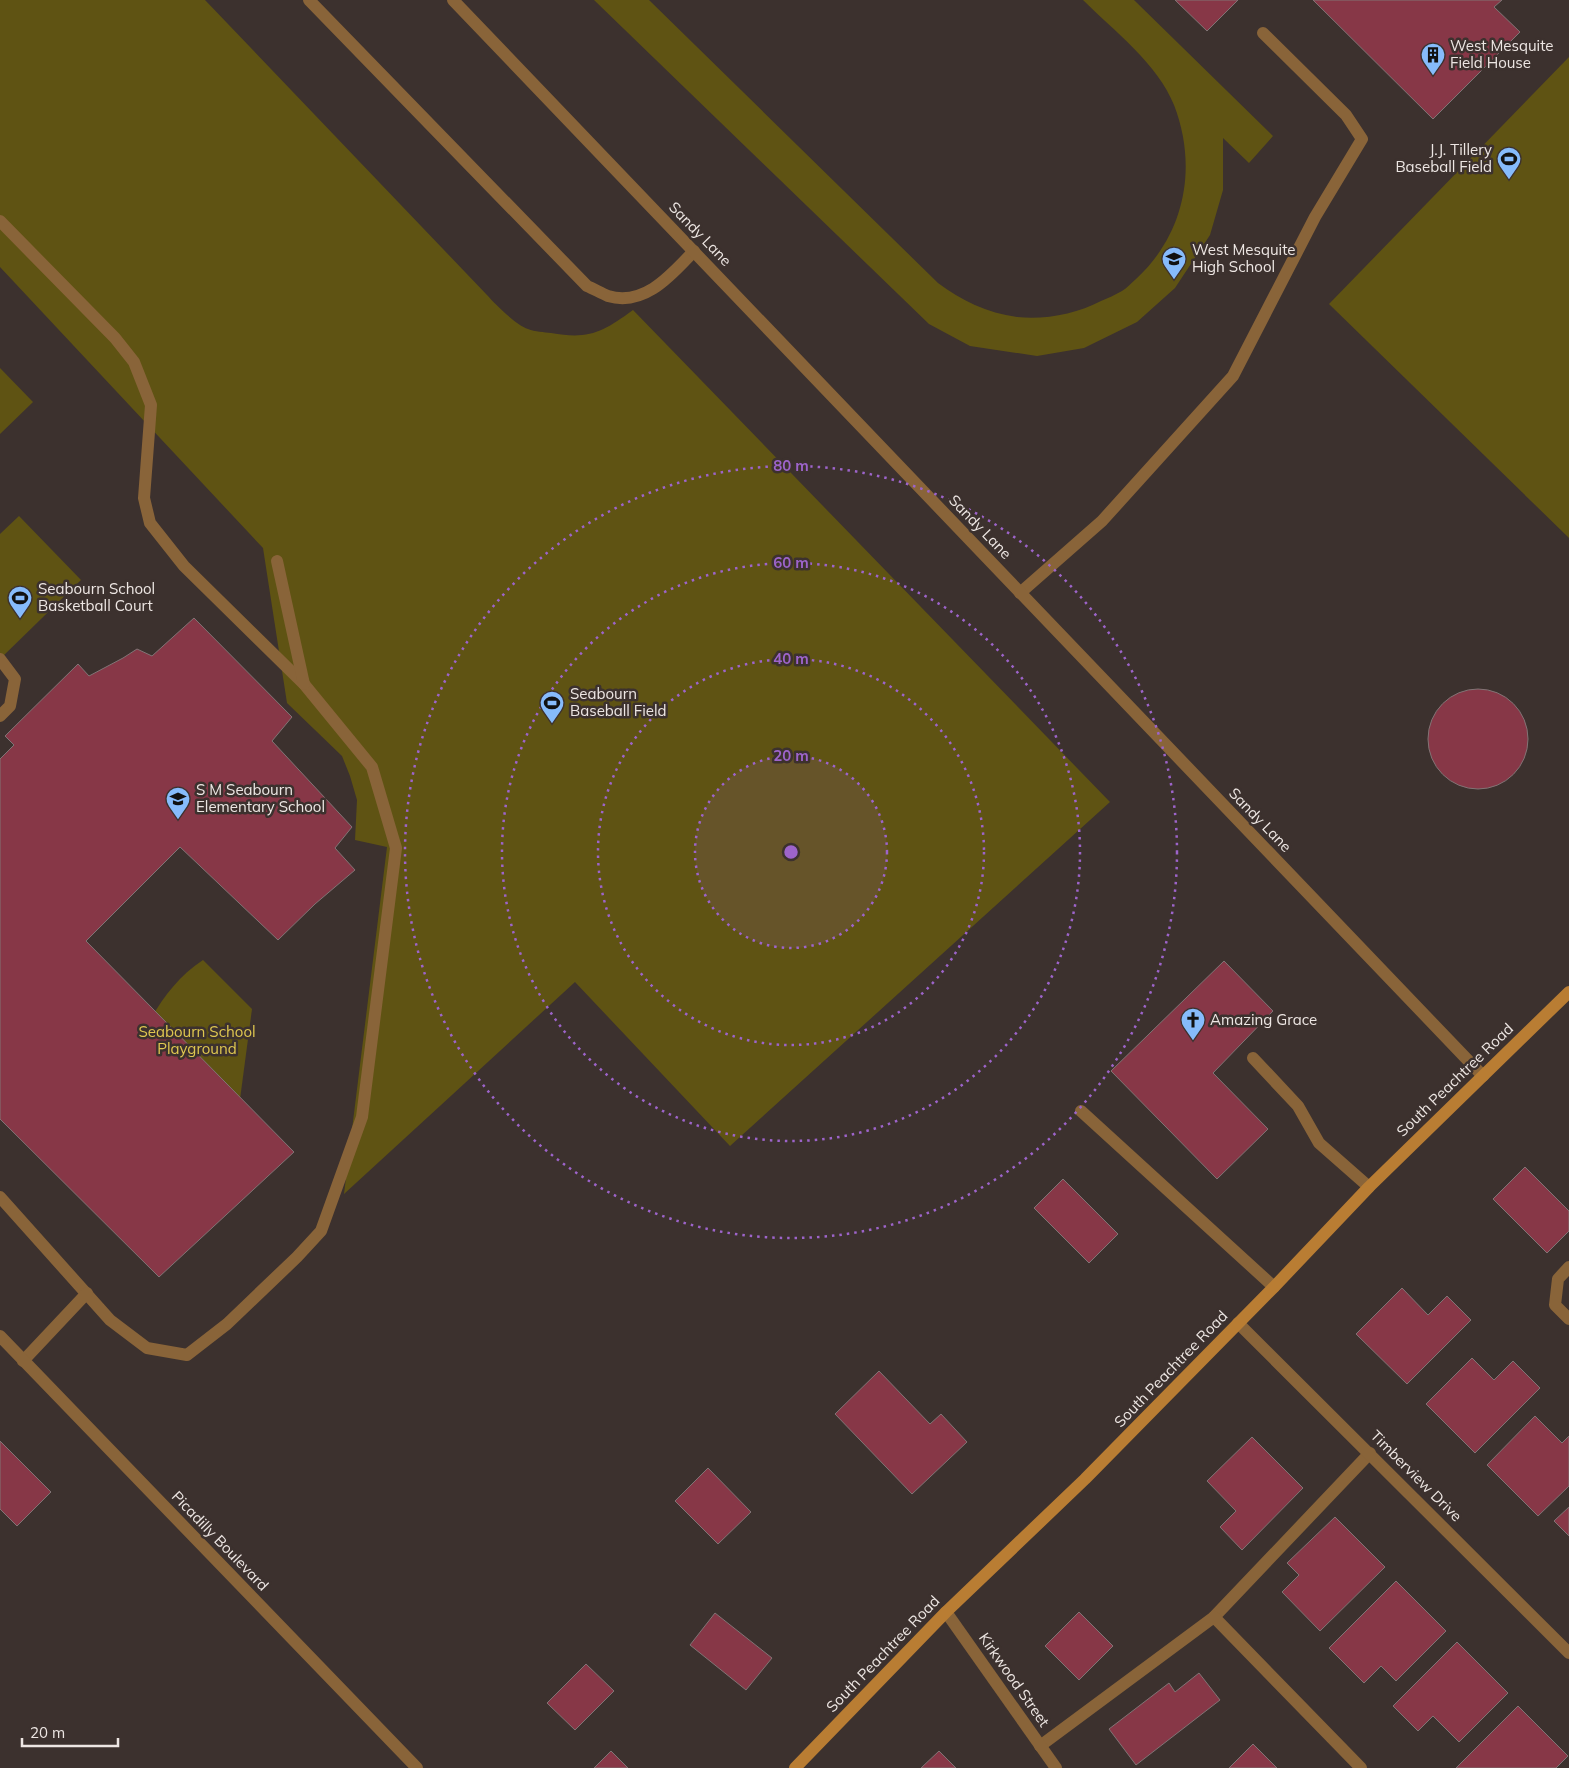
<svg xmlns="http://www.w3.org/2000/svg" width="1569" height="1768" viewBox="0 0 1569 1768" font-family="Mulish,sans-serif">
<rect width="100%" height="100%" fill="#3c312e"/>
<g fill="#5f5313">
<path d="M0,0h205l282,295c9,10 29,30 41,34 7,3 16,3 23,4 38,7 52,-1 82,-23l477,492 -380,344 -155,-164 -231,212 43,-347 -32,-7 2,-40 -7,-24 -8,-20 -55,-53 -24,-155 -263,-281z"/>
<path d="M594,0h55l289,283c23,17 49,30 79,34 28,3 59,-3 84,-16 7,-3 14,-6 21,-10 5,-3 9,-8 14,-12 49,-45 62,-112 38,-174 -16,-41 -60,-74 -91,-105h51l139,136 -24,27 -26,-25v52l-13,45 -35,53 -38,34 -53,26 -47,8 -67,-10 -41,-22z"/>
<polygon points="1569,57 1569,538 1329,304"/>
<polygon points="0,368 33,402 0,434"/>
<polygon points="19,516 81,580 0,659 0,534"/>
<path d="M203,960l49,49 -19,143 -83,-132c14,-24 29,-44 53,-60z"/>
</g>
<g fill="#873747" stroke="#817475">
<polygon points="1175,0 1238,0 1207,31"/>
<polygon points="1313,0 1502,0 1494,7 1520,32 1433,119"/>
<polygon points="194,618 292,717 272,741 352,827 335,848 355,870 315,904 278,940 180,847 86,941 294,1152 159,1277 0,1119 0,759 14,745 5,736 78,664 89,676 123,658 137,649 152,656"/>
<circle cx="1478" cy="739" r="50"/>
<polygon points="1224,961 1273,1011 1213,1073 1268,1129 1217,1179 1111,1071"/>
<polygon points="1525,1167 1569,1211 1569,1231 1547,1253 1493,1199"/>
<polygon points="1063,1179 1118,1234 1089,1263 1034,1208"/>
<polygon points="1402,1288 1428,1315 1447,1296 1471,1320 1407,1384 1356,1334"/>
<polygon points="1472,1358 1494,1380 1513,1361 1540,1388 1475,1453 1426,1404"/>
<polygon points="879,1371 930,1424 941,1414 967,1442 912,1494 835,1414"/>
<polygon points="1535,1416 1562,1443 1569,1436 1569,1486 1538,1516 1487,1465"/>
<polygon points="1252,1437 1303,1488 1242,1550 1220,1527 1236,1511 1207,1481"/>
<polygon points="0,1441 51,1492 17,1526 0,1509"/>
<polygon points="708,1468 751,1512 718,1544 675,1501"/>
<polygon points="1569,1507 1569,1536 1554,1521"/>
<polygon points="1335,1517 1385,1567 1320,1631 1282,1592 1299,1575 1287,1563"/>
<polygon points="1396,1581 1446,1631 1396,1681 1381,1666 1364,1683 1329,1648"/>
<polygon points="1079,1612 1113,1646 1079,1680 1045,1646"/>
<polygon points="715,1613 772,1658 746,1690 690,1645"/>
<polygon points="1457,1642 1508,1693 1459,1742 1433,1716 1418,1731 1393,1706"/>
<polygon points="586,1664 614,1691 575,1730 547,1703"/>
<polygon points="1199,1673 1220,1700 1136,1765 1109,1729 1169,1683 1175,1692"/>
<polygon points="1518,1706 1568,1756 1556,1768 1456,1768"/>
<polygon points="1253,1744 1277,1768 1229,1768"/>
<polygon points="611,1751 628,1768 594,1768"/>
<polygon points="939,1751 956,1768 921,1768"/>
</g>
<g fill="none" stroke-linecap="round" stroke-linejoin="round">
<g stroke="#896439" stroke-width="12">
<path d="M309,0l278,286c7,3 14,7 21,10 37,11 64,-22 86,-45"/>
<polyline points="0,221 115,338 134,362 151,405 144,498 150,523 184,566 304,684 372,767 396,848 362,1117 321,1231 297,1257 227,1324 187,1355 147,1348 110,1320 0,1197"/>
<polyline points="277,561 304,684"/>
<polyline points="1020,593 1102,521 1233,376 1315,217 1362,139 1346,115 1263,33"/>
<polyline points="0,659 15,679 10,706 0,716"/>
<polyline points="1253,1058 1298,1106 1319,1143 1369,1187"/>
<polyline points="1081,1111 1274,1287"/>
<polyline points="1569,1267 1558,1279 1555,1305 1569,1319"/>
<polyline points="23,1361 87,1293"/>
<polyline points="1214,1617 1370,1453"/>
<polyline points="1040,1746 1214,1617 1361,1768"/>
</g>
<g stroke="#896439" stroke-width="12">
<polyline points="453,0 1483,1076"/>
<polyline points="1238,1323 1569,1653"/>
<polyline points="0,1336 417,1768"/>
<polyline points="946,1612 1056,1768"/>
</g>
<polyline stroke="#b97d33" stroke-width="12" points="795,1768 946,1612 1085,1479 1274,1287 1369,1187 1569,992"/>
</g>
<circle cx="791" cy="852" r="96" fill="#9d64ca" fill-opacity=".12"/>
<g fill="none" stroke="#9d64ca" stroke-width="2.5" stroke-dasharray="2.5 5">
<circle cx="791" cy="852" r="96"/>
<circle cx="791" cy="852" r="193"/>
<circle cx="791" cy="852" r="289"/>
<circle cx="791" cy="852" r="386"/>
</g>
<defs>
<symbol id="building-pin" viewBox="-11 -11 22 30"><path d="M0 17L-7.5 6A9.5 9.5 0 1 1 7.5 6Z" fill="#86bbfb" stroke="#3c312e"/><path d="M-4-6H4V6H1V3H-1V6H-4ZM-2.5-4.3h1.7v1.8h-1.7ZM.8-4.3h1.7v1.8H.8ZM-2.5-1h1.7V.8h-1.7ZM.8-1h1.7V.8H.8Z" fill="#111"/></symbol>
<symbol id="stadium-pin" viewBox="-11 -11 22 30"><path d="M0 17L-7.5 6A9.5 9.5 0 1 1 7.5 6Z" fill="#86bbfb" stroke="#3c312e"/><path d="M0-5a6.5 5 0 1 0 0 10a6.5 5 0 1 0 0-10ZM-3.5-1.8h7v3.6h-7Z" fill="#111"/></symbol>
<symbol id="school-pin" viewBox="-11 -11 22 30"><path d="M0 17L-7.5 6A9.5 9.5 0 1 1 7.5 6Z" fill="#86bbfb" stroke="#3c312e"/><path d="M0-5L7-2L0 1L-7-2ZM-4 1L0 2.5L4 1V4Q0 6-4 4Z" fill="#111"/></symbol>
<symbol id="church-pin" viewBox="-11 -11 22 30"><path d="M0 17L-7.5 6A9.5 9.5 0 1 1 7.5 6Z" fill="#86bbfb" stroke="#3c312e"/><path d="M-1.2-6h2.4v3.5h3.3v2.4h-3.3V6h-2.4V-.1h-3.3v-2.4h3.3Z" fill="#111"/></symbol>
</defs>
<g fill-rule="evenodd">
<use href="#building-pin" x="1419" y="41" width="28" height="38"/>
<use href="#stadium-pin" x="1495" y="145" width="28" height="38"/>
<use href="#school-pin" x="1160" y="245" width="28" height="38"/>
<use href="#stadium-pin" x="6" y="584" width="28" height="38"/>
<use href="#stadium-pin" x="538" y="689" width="28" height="38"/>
<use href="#school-pin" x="164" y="785" width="28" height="38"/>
<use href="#church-pin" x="1179" y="1006" width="28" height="38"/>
</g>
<g text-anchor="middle" stroke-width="5" stroke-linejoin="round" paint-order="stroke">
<g font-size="15" fill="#ede6e3" stroke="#3c312e" text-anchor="start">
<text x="1450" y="51">West Mesquite<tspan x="1450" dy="17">Field House</tspan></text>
<text x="1492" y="155" text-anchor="end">J.J. Tillery<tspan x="1492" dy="17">Baseball Field</tspan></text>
<text x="1192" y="255">West Mesquite<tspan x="1192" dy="17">High School</tspan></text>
<text x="38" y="594">Seabourn School<tspan x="38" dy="17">Basketball Court</tspan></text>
<text x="570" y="699">Seabourn<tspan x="570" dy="17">Baseball Field</tspan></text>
<text x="196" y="795">S M Seabourn<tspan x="196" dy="17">Elementary School</tspan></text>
<text x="1210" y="1025">Amazing Grace</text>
</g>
<g font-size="15" fill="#ede6e3" stroke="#3c312e">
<text transform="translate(700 234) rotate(46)" y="5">Sandy Lane</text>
<text transform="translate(980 527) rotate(46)" y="5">Sandy Lane</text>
<text transform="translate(1260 820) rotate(46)" y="5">Sandy Lane</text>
<text transform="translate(1455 1080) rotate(-44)" y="5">South Peachtree Road</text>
<text transform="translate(1171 1369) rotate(-46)" y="5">South Peachtree Road</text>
<text transform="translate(1416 1476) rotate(45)" y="5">Timberview Drive</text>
<text transform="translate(220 1541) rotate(46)" y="5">Picadilly Boulevard</text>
<text transform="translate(883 1654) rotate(-46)" y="5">South Peachtree Road</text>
<text transform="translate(1014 1680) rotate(55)" y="5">Kirkwood Street</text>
</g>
<g font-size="15" fill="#dfc750" stroke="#3c312e">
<text x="197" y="1037">Seabourn School<tspan x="197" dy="17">Playground</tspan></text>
</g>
</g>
<circle cx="791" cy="852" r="8" fill="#9d64ca" stroke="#3c312e" stroke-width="2.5"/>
<g font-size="15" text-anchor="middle" font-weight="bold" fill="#9d64ca" stroke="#3c312e" stroke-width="5" stroke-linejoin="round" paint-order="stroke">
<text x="791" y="471">80 m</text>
<text x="791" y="568">60 m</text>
<text x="791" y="664">40 m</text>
<text x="791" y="761">20 m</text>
</g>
<path d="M22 1738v8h96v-8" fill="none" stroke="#ede6e3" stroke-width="2.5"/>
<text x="30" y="1738" font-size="15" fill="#ede6e3" stroke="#3c312e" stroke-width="4" paint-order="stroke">20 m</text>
</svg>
